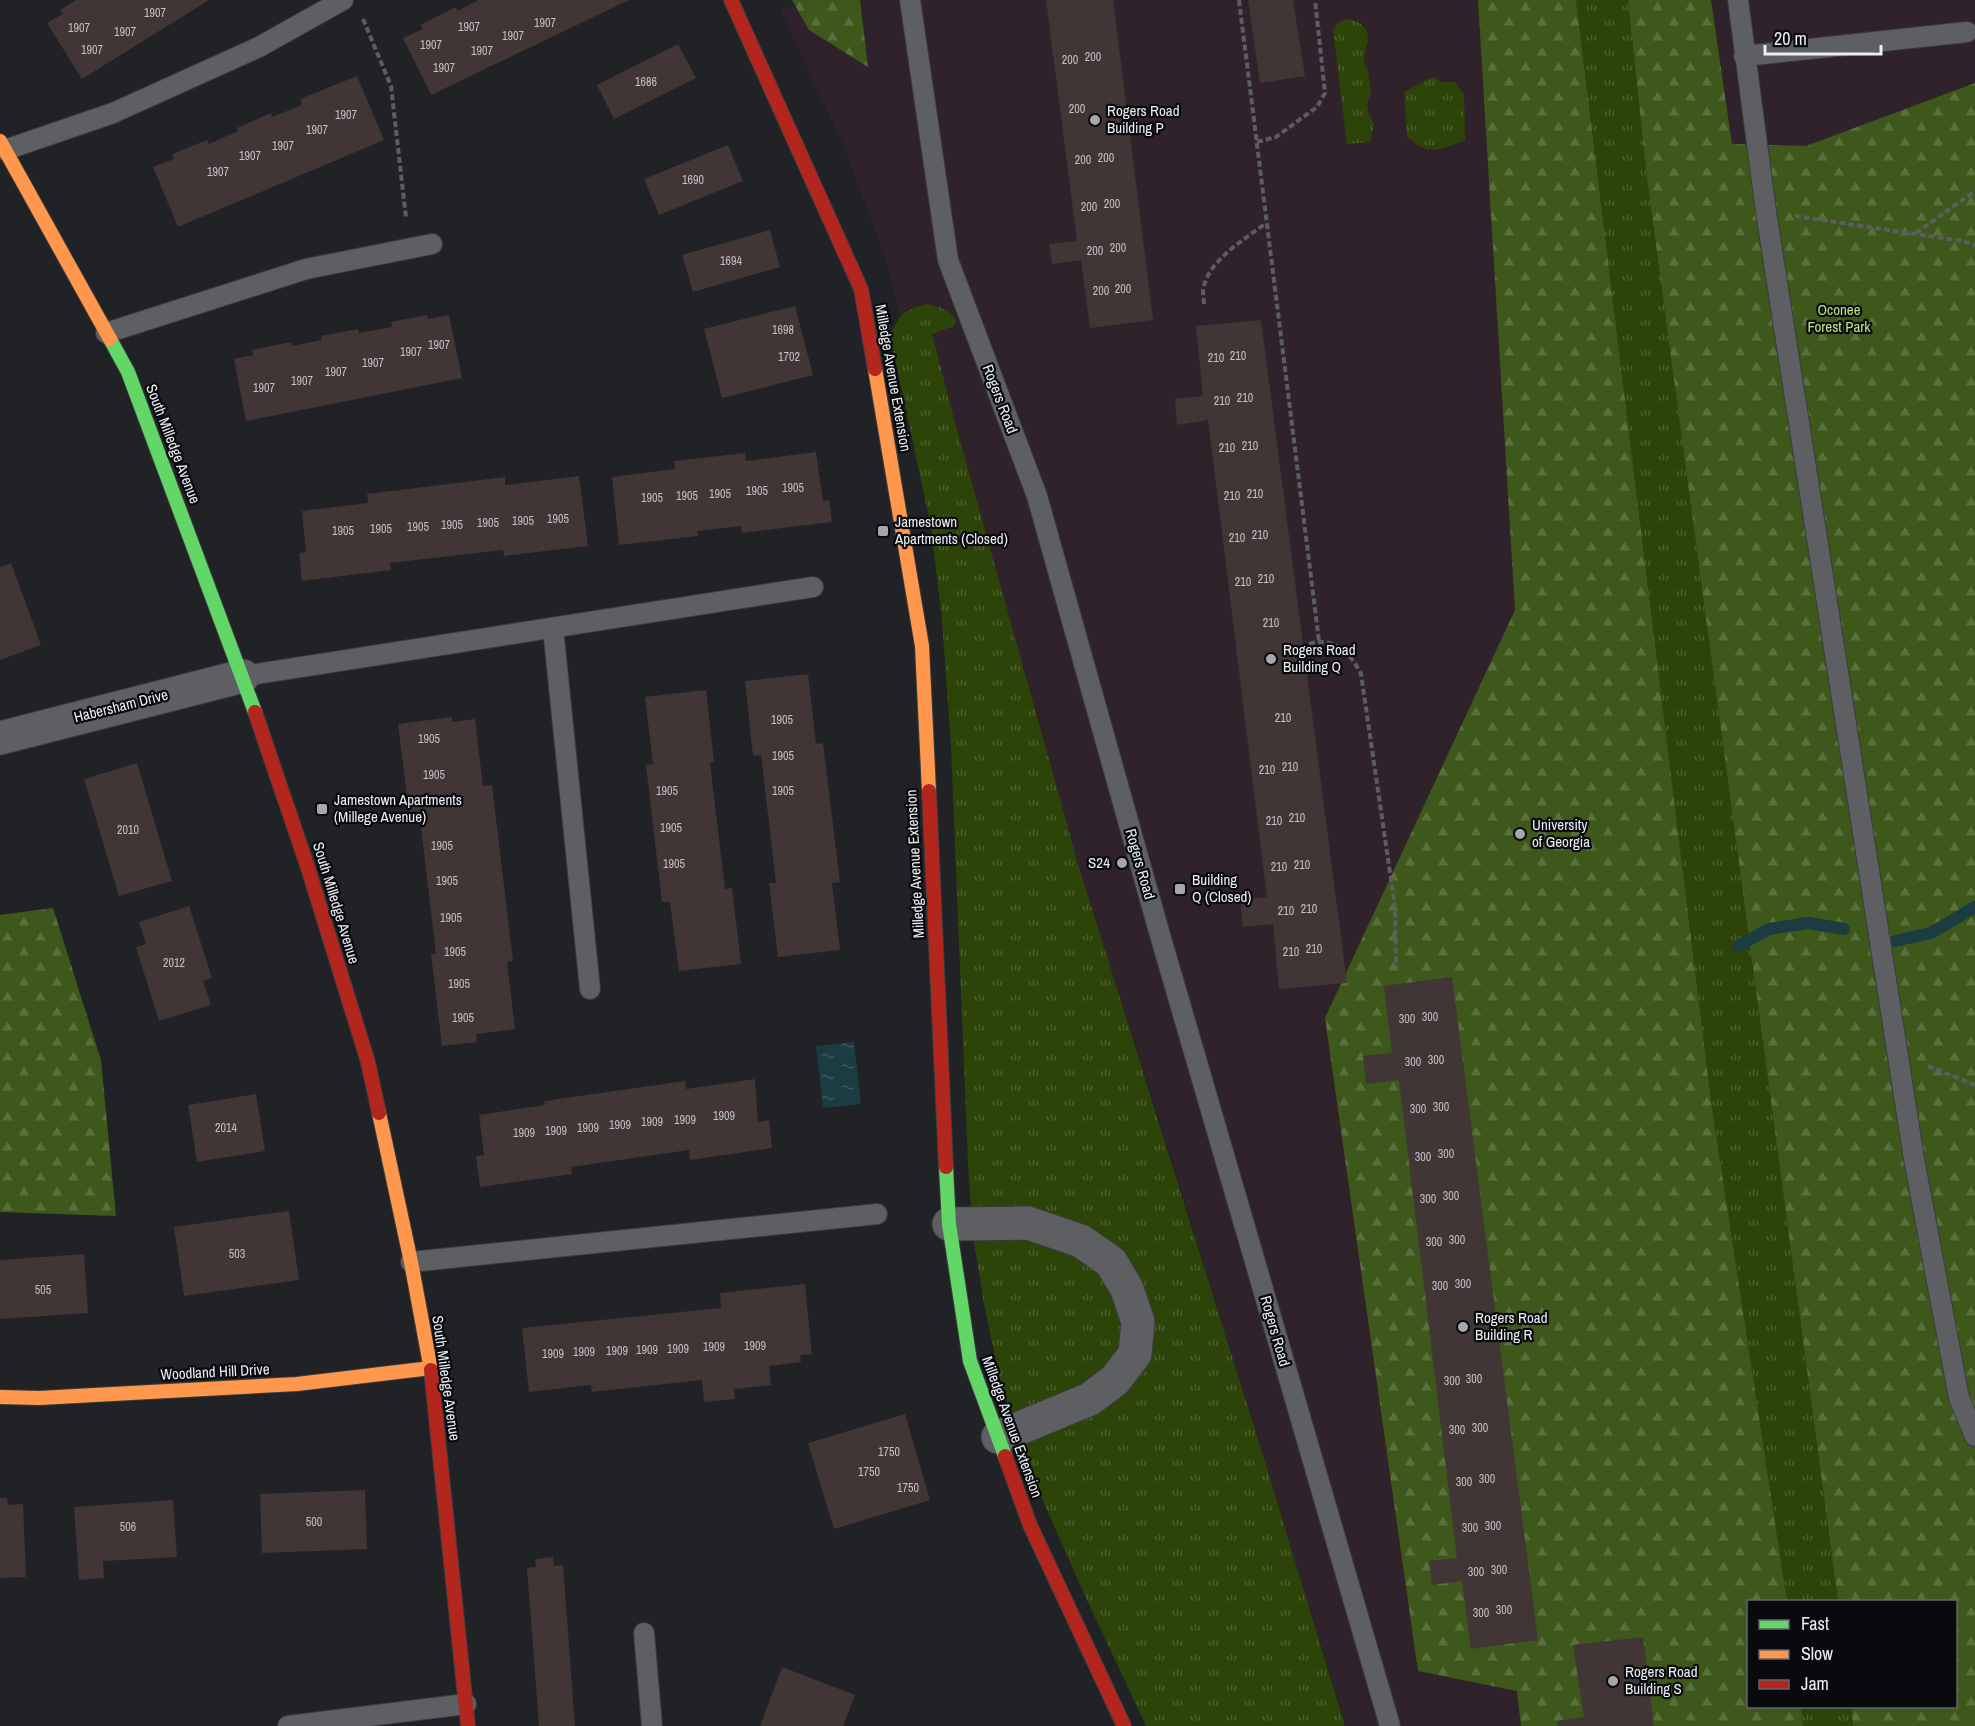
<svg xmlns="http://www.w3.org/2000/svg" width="1975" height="1726" viewBox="0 0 1975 1726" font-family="'Archivo Narrow',sans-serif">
<defs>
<pattern id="grass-tufts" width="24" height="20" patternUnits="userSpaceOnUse" patternTransform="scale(1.5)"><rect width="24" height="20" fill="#2d4409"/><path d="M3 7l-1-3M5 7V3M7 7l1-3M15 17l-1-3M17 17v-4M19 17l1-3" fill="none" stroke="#4c5f2d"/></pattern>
<pattern id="forest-firs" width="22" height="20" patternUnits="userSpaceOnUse" patternTransform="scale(1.5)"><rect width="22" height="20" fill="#3d581a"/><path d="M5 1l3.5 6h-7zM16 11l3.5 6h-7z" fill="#59703c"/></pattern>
<pattern id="water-ripples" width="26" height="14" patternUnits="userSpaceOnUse" patternTransform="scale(1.5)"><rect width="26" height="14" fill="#1b3c40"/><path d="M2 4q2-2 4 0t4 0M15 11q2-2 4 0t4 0" fill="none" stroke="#3c585c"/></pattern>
</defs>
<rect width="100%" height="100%" fill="#202225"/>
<path fill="#30222a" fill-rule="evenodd" d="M809,0h1166v1726h-629l-192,-623 -207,-622 -65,-232 -41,-109 -61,-130zM1748,1602h208v104h-208z"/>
<g fill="url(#grass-tufts)">
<polygon points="1576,0 1628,0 1647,179 1838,1601 1787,1601 1711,1101"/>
<polygon points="1350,19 1360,23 1367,31 1368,41 1365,50 1364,63 1368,71 1371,94 1367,103 1368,112 1374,124 1370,142 1347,144 1333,29 1340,21"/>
<path d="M1433,77l9,5h13l9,12 1,46c-25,10 -38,17 -58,-4l-3,-44z"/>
<path d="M926,304c12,2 26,6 30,17l-2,5 -22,8 22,85 124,445 187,598 80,264h-199l-60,-128 -55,-124 -31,-94 -16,-76 -11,-68 -5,-72 -17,-418 -9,-126 -11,-93 -41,-192c10,-21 13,-24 36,-31z"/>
<polygon points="1801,1707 1851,1707 1853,1726 1803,1726"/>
</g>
<g fill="url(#forest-firs)">
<polygon points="792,0 860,0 868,67 809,30"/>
<polygon points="1478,0 1576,0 1711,1101 1787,1601 1748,1602 1748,1706 1801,1707 1803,1726 1521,1726 1517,1691 1418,1671 1325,1018 1515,610"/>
<polygon points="1628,0 1711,0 1732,144 1806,146 1975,83 1975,1726 1853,1726 1851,1707 1956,1706 1956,1602 1838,1601 1647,179"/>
<polygon points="53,908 101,1060 116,1216 0,1212 0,915"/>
</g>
<polygon fill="url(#water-ripples)" points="854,1042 861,1104 823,1108 816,1046"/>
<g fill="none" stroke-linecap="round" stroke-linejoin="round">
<g stroke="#1b3c40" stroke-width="12">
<polyline points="1895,941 1931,933 1975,907"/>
<polyline points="1738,946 1769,929 1808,923 1844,929"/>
</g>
</g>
<g fill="#413536">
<polygon points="76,0 209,0 82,79 47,23 63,14 60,10"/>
<polygon points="479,0 629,0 431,95 403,38 423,29 420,25 456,7 457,11"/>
<polygon points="1046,0 1113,0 1153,320 1090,328 1081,260 1052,264 1049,244 1077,241"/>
<polygon points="1248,0 1293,0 1305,76 1260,83"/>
<polygon points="678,44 696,78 614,119 597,85"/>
<polygon points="357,76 384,140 178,227 153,167 174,159 172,154 207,140 209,144 238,131 237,128 271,113 272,117 302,105 300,99"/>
<polygon points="728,145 743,181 659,215 644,179"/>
<polygon points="770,230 780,267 693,292 682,255"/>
<polygon points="795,306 813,375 722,398 704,329"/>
<polygon points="427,315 428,319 449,315 462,378 246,421 234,359 253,355 252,350 291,342 292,346 322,340 321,336 358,329 359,333 392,327 391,322"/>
<polygon points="1261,320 1347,983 1279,989 1273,924 1243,927 1240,900 1267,897 1208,420 1177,425 1175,399 1203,396 1196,326"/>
<polygon points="816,452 823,501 829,500 832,522 742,533 741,526 697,531 698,536 619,545 612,477 675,469 674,461 745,453 746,461"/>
<polygon points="579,476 588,546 504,556 503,550 390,563 391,570 302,581 299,553 306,552 302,511 368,503 367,494 505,477 505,485"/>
<polygon points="11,563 41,645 0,660 0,567"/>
<polygon points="808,674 816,744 823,743 840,882 832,883 840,950 778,957 769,883 776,883 761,755 753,756 745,681"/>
<polygon points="706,690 714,762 710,763 725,889 732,888 741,964 679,971 670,902 662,902 646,765 653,764 645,697"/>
<polygon points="452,717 452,722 475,719 483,786 492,785 513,961 507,962 515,1029 476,1034 477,1042 442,1046 431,954 436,954 419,811 409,812 398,724"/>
<polygon points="137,763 172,881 119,896 84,779"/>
<polygon points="189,906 212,978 203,981 211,1005 159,1021 136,947 146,944 139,922"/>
<polygon points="1452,977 1538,1640 1471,1649 1462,1581 1432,1585 1429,1561 1457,1558 1399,1080 1366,1084 1363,1056 1392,1053 1384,986"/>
<polygon points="755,1079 758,1122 769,1120 772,1148 690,1160 689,1150 571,1167 572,1174 480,1187 476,1156 484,1155 479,1115 545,1105 544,1101 685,1081 686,1089"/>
<polygon points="256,1094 265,1151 197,1162 188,1105"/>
<polygon points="289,1211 299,1280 184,1296 174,1227"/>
<polygon points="84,1254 88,1313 0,1319 0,1260"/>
<polygon points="805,1284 812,1354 800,1355 801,1362 769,1366 771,1385 734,1389 735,1399 704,1402 702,1380 592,1392 591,1385 529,1392 522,1328 721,1308 720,1293"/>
<polygon points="905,1414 930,1500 834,1529 808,1443"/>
<polygon points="365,1490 367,1549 262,1553 260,1494"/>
<polygon points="0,1498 7,1498 8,1505 23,1504 26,1577 0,1578"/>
<polygon points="173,1500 177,1557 103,1561 104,1578 79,1580 74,1507"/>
<polygon points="553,1557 554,1566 563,1565 575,1726 539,1726 527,1568 536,1567 535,1559"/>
<polygon points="1643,1637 1654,1726 1558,1726 1557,1721 1584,1717 1573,1645"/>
<polygon points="782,1667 855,1695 843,1726 760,1726"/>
</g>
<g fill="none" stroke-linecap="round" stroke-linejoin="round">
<defs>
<g id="lane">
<polyline points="910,0 948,260 1037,496 1160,935 1390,1726"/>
<polyline points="1738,0 1766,212 1914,1159 1959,1398 1975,1436"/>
<polyline points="1744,56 1967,32"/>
<polyline points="5,150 113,113 259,47 343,0"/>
<polyline points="106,333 306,269 432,244"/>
<polyline points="553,628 590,989"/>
<polyline points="243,676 813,587"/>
<polyline points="411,1262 877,1214"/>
<polyline points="644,1633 652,1726"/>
<polyline points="288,1726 466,1704"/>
</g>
<g id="street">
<polyline points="0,738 243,676"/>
<polyline points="949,1224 1028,1223 1081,1241 1111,1262 1127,1289 1138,1322 1135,1354 1115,1380 1090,1399 998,1437"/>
</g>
<g id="fast">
<polyline points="110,339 128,372 255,712"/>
<polyline points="946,1167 949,1224 970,1361 1005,1456"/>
</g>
<g id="slow">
<polyline points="0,141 110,339"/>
<polyline points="875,369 922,646 929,791"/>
<polyline points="379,1113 411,1262 431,1370"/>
<polyline points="0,1397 39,1398 297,1384 431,1368"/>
</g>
<g id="jam">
<polyline points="731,0 861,289 875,369"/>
<polyline points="255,712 307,865 368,1062 379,1113"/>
<polyline points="929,791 946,1167"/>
<polyline points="431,1370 468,1726"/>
<polyline points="1005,1456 1030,1525 1124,1726"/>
</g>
</defs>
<use href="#lane" stroke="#3b3c3f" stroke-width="22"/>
<use href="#street" stroke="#3b3c3f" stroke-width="35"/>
<use href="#fast" stroke="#3b3c3f" stroke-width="16"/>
<use href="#slow" stroke="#3b3c3f" stroke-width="16"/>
<use href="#jam" stroke="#3b3c3f" stroke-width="16"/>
<g stroke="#5c5d60" stroke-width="4" stroke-dasharray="6 3" stroke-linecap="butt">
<polyline points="1239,0 1319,641"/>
<polyline points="363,19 391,86 406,218"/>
<polyline points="1257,142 1276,137 1317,107 1325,93 1315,0"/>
<polyline points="1795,216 1962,241 1975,245"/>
<polyline points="1916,233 1975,191"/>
<path d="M1204,304c0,-4 -1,-9 -1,-14 5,-30 41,-50 63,-67"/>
<path d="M1309,644c24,-8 42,9 52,30l34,233 1,62"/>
<polyline points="1928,1066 1975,1085"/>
</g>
<use href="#lane" stroke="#5d5f62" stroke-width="20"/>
<use href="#street" stroke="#5d5f62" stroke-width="33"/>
<use href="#fast" stroke="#63d668" stroke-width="14"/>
<use href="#slow" stroke="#ff974d" stroke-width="14"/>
<use href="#jam" stroke="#b3261e" stroke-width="14"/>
</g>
<g fill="#a5a7ab" stroke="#090a0d" stroke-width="2">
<circle cx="1095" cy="120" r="6"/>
<rect x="877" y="525" width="12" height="12" rx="3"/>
<circle cx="1271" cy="659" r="6"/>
<rect x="316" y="803" width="12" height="12" rx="3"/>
<circle cx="1520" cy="834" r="6"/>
<circle cx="1122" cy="863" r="6"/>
<rect x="1174" y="883" width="12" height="12" rx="3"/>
<circle cx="1463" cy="1327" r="6"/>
<circle cx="1613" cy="1681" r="6"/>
</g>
<g text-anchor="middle" stroke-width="4.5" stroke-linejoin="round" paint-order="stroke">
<g font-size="12" fill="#c1c0c4">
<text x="155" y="17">1907</text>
<text x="545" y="27">1907</text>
<text x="469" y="31">1907</text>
<text x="79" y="32">1907</text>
<text x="125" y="36">1907</text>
<text x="513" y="40">1907</text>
<text x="431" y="49">1907</text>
<text x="92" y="54">1907</text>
<text x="482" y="55">1907</text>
<text x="1093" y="61">200</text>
<text x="1070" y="64">200</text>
<text x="444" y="72">1907</text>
<text x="646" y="86">1686</text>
<text x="1077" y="113">200</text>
<text x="346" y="119">1907</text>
<text x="317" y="134">1907</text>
<text x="283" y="150">1907</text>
<text x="250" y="160">1907</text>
<text x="1106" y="162">200</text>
<text x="1083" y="164">200</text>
<text x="218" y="176">1907</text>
<text x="693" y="184">1690</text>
<text x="1112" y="208">200</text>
<text x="1089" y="211">200</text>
<text x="1118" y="252">200</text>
<text x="1095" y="255">200</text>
<text x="731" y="265">1694</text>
<text x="1123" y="293">200</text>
<text x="1101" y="295">200</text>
<text x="783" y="334">1698</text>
<text x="439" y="349">1907</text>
<text x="411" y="356">1907</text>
<text x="1238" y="360">210</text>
<text x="789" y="361">1702</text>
<text x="1216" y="362">210</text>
<text x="373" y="367">1907</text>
<text x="336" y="376">1907</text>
<text x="302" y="385">1907</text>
<text x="264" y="392">1907</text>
<text x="1245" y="402">210</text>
<text x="1222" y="405">210</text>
<text x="1250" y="450">210</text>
<text x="1227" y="452">210</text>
<text x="793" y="492">1905</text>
<text x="757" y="495">1905</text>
<text x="720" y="498">1905</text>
<text x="1255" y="498">210</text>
<text x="687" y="500">1905</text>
<text x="1232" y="500">210</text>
<text x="652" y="502">1905</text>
<text x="558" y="523">1905</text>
<text x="523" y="525">1905</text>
<text x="488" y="527">1905</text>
<text x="452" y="529">1905</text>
<text x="418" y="531">1905</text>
<text x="381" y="533">1905</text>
<text x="343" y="535">1905</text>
<text x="1260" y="539">210</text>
<text x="1237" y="542">210</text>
<text x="1266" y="583">210</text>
<text x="1243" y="586">210</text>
<text x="1271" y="627">210</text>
<text x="1283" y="722">210</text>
<text x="782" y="724">1905</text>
<text x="429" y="743">1905</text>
<text x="783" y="760">1905</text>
<text x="1290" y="771">210</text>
<text x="1267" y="774">210</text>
<text x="434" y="779">1905</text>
<text x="667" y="795">1905</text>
<text x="783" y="795">1905</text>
<text x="1297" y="822">210</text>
<text x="1274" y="825">210</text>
<text x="671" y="832">1905</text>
<text x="128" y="834">2010</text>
<text x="442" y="850">1905</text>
<text x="674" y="868">1905</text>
<text x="1302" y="869">210</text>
<text x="1279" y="871">210</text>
<text x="447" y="885">1905</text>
<text x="1309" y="913">210</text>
<text x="1286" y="915">210</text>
<text x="451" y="922">1905</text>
<text x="1314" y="953">210</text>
<text x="455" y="956">1905</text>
<text x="1291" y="956">210</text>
<text x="174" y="967">2012</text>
<text x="459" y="988">1905</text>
<text x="1430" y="1021">300</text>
<text x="463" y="1022">1905</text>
<text x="1407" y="1023">300</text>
<text x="1436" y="1064">300</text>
<text x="1413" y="1066">300</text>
<text x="1441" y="1111">300</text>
<text x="1418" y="1113">300</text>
<text x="724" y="1120">1909</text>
<text x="685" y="1124">1909</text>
<text x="652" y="1126">1909</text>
<text x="620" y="1129">1909</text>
<text x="226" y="1132">2014</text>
<text x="588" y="1132">1909</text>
<text x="556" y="1135">1909</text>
<text x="524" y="1137">1909</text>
<text x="1446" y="1158">300</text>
<text x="1423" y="1161">300</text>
<text x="1451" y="1200">300</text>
<text x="1428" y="1203">300</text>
<text x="1457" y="1244">300</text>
<text x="1434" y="1246">300</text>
<text x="237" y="1258">503</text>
<text x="1463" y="1288">300</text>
<text x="1440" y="1290">300</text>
<text x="43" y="1294">505</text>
<text x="755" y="1350">1909</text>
<text x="714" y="1351">1909</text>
<text x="678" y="1353">1909</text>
<text x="647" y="1354">1909</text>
<text x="617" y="1355">1909</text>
<text x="584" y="1356">1909</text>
<text x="553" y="1358">1909</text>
<text x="1474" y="1383">300</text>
<text x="1452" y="1385">300</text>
<text x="1480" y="1432">300</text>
<text x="1457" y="1434">300</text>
<text x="889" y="1456">1750</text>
<text x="869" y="1476">1750</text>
<text x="1487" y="1483">300</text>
<text x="1464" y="1486">300</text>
<text x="908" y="1492">1750</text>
<text x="314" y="1526">500</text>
<text x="1493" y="1530">300</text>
<text x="128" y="1531">506</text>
<text x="1470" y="1532">300</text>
<text x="1499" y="1574">300</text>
<text x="1476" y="1576">300</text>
<text x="1504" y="1614">300</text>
<text x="1481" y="1617">300</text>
</g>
<g font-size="15" fill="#eceef3" stroke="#090a0d" text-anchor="start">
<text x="1107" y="116">Rogers Road<tspan x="1107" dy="17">Building P</tspan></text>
<text x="895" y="527">Jamestown<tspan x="895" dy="17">Apartments (Closed)</tspan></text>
<text x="1283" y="655">Rogers Road<tspan x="1283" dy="17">Building Q</tspan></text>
<text x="334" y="805">Jamestown Apartments<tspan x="334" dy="17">(Millege Avenue)</tspan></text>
<text x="1532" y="830">University<tspan x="1532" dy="17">of Georgia</tspan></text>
<text x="1110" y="868" text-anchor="end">S24</text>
<text x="1192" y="885">Building<tspan x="1192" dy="17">Q (Closed)</tspan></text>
<text x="1475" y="1323">Rogers Road<tspan x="1475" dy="17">Building R</tspan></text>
<text x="1625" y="1677">Rogers Road<tspan x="1625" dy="17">Building S</tspan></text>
</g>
<g font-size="15" fill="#bae887" stroke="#090a0d">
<text x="1839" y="315">Oconee<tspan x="1839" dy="17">Forest Park</tspan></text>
</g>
<g font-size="15" fill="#eceef3" stroke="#090a0d">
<text transform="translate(893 378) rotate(80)" y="5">Milledge Avenue Extension</text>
<text transform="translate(1000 399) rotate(69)" y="5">Rogers Road</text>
<text transform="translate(173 444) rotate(69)" y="5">South Milledge Avenue</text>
<text transform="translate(121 706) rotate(-14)" y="5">Habersham Drive</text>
<text transform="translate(915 864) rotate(-93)" y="5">Milledge Avenue Extension</text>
<text transform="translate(1140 864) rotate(74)" y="5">Rogers Road</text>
<text transform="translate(336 903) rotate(73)" y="5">South Milledge Avenue</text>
<text transform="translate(1275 1331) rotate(74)" y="5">Rogers Road</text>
<text transform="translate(215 1372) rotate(-3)" y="5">Woodland Hill Drive</text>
<text transform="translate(446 1378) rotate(82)" y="5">South Milledge Avenue</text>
<text transform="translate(1012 1427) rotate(70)" y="5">Milledge Avenue Extension</text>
</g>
</g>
<rect x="1747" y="1600" width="210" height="108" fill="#090a0d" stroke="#646569" stroke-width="1.5"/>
<rect x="1759" y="1620" width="30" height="9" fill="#63d668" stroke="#646569" stroke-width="1.5"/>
<text x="1801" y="1630" font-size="18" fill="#eceef3">Fast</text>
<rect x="1759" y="1650" width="30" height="9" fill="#ff974d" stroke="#646569" stroke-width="1.5"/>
<text x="1801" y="1660" font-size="18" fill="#eceef3">Slow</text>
<rect x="1759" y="1680" width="30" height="9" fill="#b3261e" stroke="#646569" stroke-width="1.5"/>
<text x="1801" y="1690" font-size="18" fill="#eceef3">Jam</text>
<path d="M1765 45v9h116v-9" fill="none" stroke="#eceef3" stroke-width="3"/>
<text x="1774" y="45" font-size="18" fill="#eceef3" stroke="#090a0d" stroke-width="4.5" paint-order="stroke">20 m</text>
</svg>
